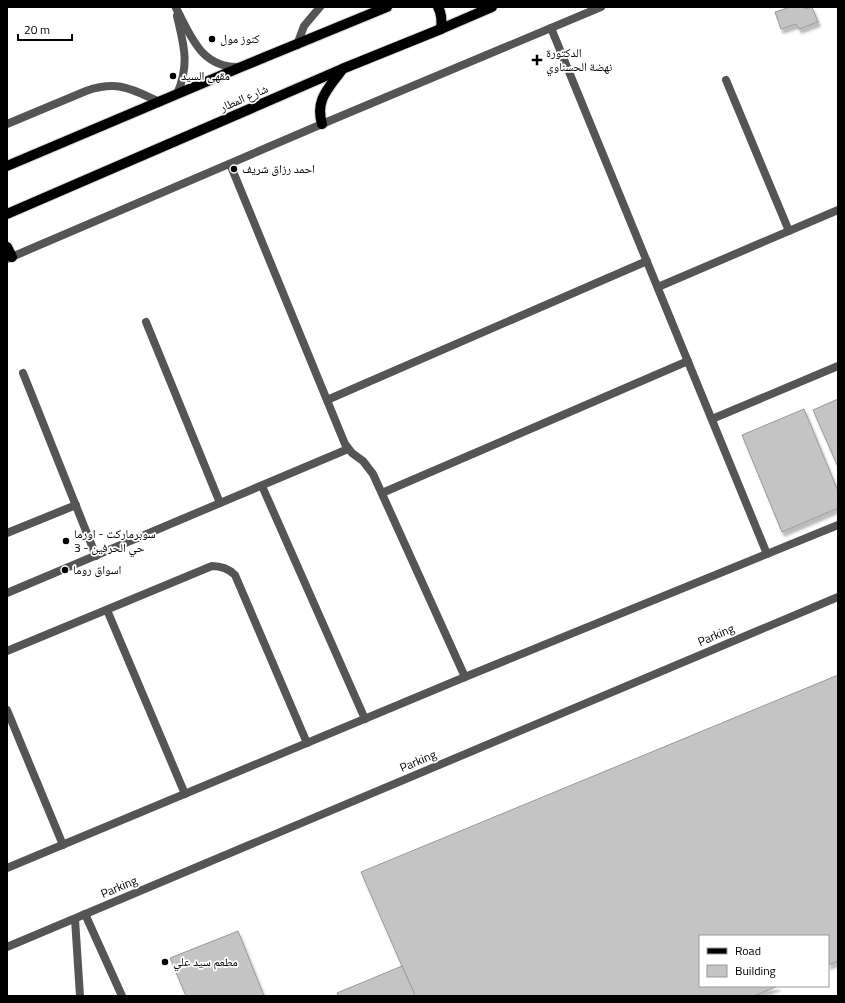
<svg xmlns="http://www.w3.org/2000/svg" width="845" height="1003" viewBox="0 0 845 1003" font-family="'Titillium Web','Noto Naskh Arabic',sans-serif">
<defs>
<filter id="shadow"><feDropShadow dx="2.5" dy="4.5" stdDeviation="1" flood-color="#0004"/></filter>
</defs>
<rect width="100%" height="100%" fill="#fff"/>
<g fill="#c4c4c4" stroke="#999" filter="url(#shadow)">
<polygon points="790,7 804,7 805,9 812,7 818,22 799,29 796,24 781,29 775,12"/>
<polygon points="838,399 838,467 813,410"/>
<polygon points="804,409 838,491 838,508 782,532 742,435"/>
<polygon points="838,675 838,961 828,965 828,936 700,936 700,986 778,986 754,996 415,996 361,872"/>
<polygon points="238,931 264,996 186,996 170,958"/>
<polygon points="402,966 415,995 413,996 338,996 337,993"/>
</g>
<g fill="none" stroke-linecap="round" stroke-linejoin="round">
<defs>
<g id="primary">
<path d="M438,7c4,7 4,14 3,22"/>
<path d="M322,124c-7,-24 6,-35 19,-53"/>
<polyline points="7,166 241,67 387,7"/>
<polyline points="7,214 342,69 441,29 492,7"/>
<polyline points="7,247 12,257"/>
</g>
</defs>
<use href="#primary" stroke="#dbdbdb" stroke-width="12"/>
<g stroke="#555" stroke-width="8">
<polyline points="551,28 767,554"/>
<polyline points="726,80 789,231"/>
<polyline points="230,164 345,444 352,453 363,461 373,474 465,677"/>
<polyline points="7,259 322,124 601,7"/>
<polyline points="658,287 838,210"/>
<polyline points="146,322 220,503"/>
<polyline points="23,373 96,556"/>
<polyline points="327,400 647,261"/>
<polyline points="712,419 838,366"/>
<polyline points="262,486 365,719"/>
<polyline points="382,493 688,361"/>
<polyline points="7,533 76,505"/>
<polyline points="7,593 348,449"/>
<polyline points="107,610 185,794"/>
<path d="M7,651l205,-85c9,0 16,2 23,9l72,168"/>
<polyline points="7,710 63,845"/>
<polyline points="7,868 465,677 838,525"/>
<polyline points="75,919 80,996"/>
</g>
<g stroke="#555" stroke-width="8">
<polyline points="85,914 122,996"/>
<polyline points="7,947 838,597"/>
</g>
<g stroke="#555" stroke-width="8">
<path d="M176,8c15,28 25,60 63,59"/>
<polyline points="297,45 304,26 320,7"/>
<path d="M177,94c13,-30 7,-48 0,-78"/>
<path d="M7,124l79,-33c32,-11 45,-2 74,11"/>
</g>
<use href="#primary" stroke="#000" stroke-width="10"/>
</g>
<g fill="#000" stroke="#fff" stroke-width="1.5">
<circle cx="212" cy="39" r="4"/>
<path d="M535 54h4v4h4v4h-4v4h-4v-4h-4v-4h4z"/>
<circle cx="173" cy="76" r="4"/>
<circle cx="234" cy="169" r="4"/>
<circle cx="66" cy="541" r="4"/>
<circle cx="65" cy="570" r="4"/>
<circle cx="165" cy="962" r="4"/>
</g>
<g text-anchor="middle" stroke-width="3.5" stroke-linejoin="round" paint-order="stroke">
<g font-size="12" fill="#000" stroke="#fff" text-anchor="start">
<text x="220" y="43">كنوز مول</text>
<text x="546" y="57">الدكتورة<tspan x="546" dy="14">نهضة الحسناوي</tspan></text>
<text x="181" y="80">مقهى السيد</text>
<text x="242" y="173">احمد رزاق شريف</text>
<text x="74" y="538">سوبرماركت - اورما<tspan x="74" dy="14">3 - حي الحرفين</tspan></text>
<text x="73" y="574">اسواق روما</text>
<text x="173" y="966">مطعم سيد علي</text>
</g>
<g font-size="12" fill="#000" stroke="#fff">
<text transform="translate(244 98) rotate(-23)" y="4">شارع المطار</text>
<text transform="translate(716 635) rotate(-23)" y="4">Parking</text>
<text transform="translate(418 761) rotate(-23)" y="4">Parking</text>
<text transform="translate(119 887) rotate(-23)" y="4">Parking</text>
</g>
</g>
<rect width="845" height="1003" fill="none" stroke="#000000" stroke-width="16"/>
<rect x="699" y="935" width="130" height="52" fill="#ffffff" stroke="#999999"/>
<rect x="707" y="948" width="20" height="6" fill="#000000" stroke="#999999"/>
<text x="735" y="955" font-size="12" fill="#000000">Road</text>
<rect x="707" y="965" width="20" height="12" fill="#c4c4c4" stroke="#999999"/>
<text x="735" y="975" font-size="12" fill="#000000">Building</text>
<path d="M18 34v6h54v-6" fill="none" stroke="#000000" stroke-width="2"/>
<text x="24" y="34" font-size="12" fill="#000000" stroke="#ffffff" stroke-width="3" paint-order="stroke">20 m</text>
</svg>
